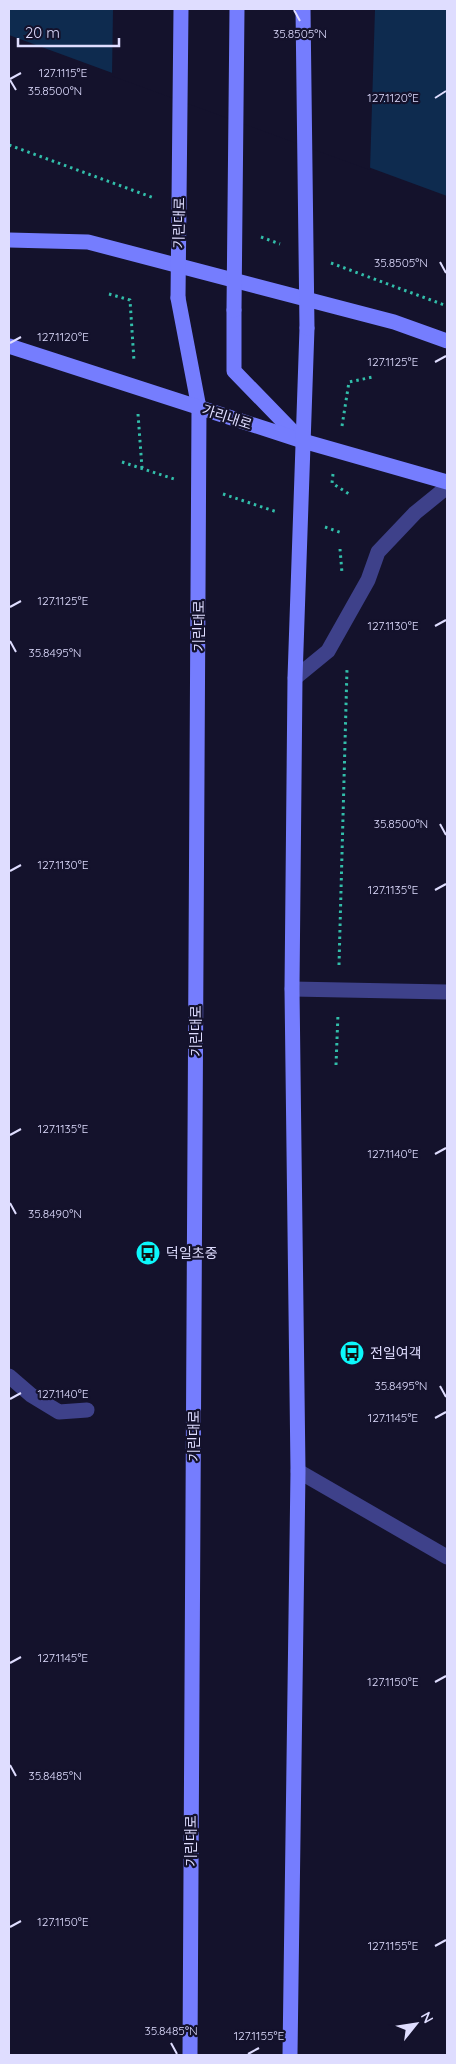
<svg xmlns="http://www.w3.org/2000/svg" width="456" height="2064" viewBox="0 0 456 2064" font-family="Quicksand,'Noto Sans KR',sans-serif">
<rect width="100%" height="100%" fill="#14122c"/>
<polygon fill="#0e2b4f" points="9,9 447,9 447,196 9,35"/>
<polygon fill="#14122c" points="113,9 375,9 370,170 112,76"/>
<g fill="none" stroke-linecap="round" stroke-linejoin="round">
<g stroke="#32beaa" stroke-width="3" stroke-dasharray="2.5 4" stroke-linecap="butt">
<polyline points="9,145 154,198"/>
<polyline points="261,237 280,244"/>
<polyline points="331,263 447,306"/>
<polyline points="109,294 130,300 134,361"/>
<polyline points="138,414 142,468"/>
<polyline points="342,426 349,382 373,377"/>
<polyline points="122,462 174,479"/>
<polyline points="333,474 332,483 349,494"/>
<polyline points="223,494 277,512"/>
<polyline points="325,527 342,533"/>
<polyline points="340,549 342,573"/>
<polyline points="339,965 347,669"/>
<polyline points="336,1065 338,1014"/>
</g>
<polyline stroke="#3e418a" stroke-width="15" points="9,1376 31,1395 59,1412 87,1410"/>
<g stroke="#3e418a" stroke-width="15">
<polyline points="295,678 328,651 368,580 378,552 415,513 447,487"/>
<polyline points="292,989 447,992"/>
<polyline points="298,1471 447,1557"/>
</g>
<g stroke="#757dfe" stroke-width="15">
<polyline points="9,240 88,242 394,322 447,341"/>
<polyline points="178,298 199,408 190,2055"/>
<polyline points="234,310 234,371 300,439"/>
<polyline points="9,346 303,441 447,482"/>
<polyline points="290,2055 298,1471 292,989 295,678 307,328"/>
</g>
<g stroke="#757dfe" stroke-width="15">
<polyline points="303,9 307,328"/>
<polyline points="178,298 181,9"/>
<polyline points="234,310 237,9"/>
</g>
</g>
<path fill="none" stroke="#dfddff" stroke-width="2" d="M294,10l6,11M10,79l11,-6M10,80l6,10M435,98l11,-7M440,262l6,11M10,343l11,-6M435,362l11,-6M10,607l11,-6M435,626l11,-6M10,641l6,11M440,824l6,11M10,871l11,-6M435,890l11,-6M10,1135l11,-6M435,1154l11,-6M10,1203l6,11M440,1386l6,11M10,1399l11,-6M435,1418l11,-6M10,1663l11,-6M435,1682l11,-6M10,1765l6,11M10,1927l11,-6M435,1946l11,-6M171,2043l6,11M248,2054l11,-6"/>
<defs>
<symbol id="bus-disc" viewBox="-11 -11 22 22"><circle r="9.5" fill="#0cf8fc" stroke="#14122c"/><path d="M-5-6H5V4H4V6H2V4H-2V6H-4V4H-5ZM-3.5-4V0h7V-4ZM-3.5 1.2v1.5H-2V1.2ZM2 1.2v1.5H3.5V1.2Z" fill="#111"/></symbol>
</defs>
<g fill-rule="evenodd">
<use href="#bus-disc" x="134" y="1239" width="28" height="28"/>
<use href="#bus-disc" x="338" y="1339" width="28" height="28"/>
</g>
<g text-anchor="middle" stroke-width="4.5" stroke-linejoin="round" paint-order="stroke">
<g font-size="14" fill="#dfddff" stroke="#14122c">
<text transform="translate(179 223) rotate(-89)" y="5">기린대로</text>
<text transform="translate(227 417) rotate(18)" y="5">가리내로</text>
<text transform="translate(199 626) rotate(-90)" y="5">기린대로</text>
<text transform="translate(196 1031) rotate(-90)" y="5">기린대로</text>
<text transform="translate(194 1436) rotate(-90)" y="5">기린대로</text>
<text transform="translate(191 1841) rotate(-90)" y="5">기린대로</text>
</g>
<g font-size="14" fill="#dfddff" stroke="#14122c" text-anchor="start">
<text x="166" y="1258">덕일초중</text>
<text x="370" y="1358">전일여객</text>
</g>
</g>
<g font-size="12" text-anchor="middle" fill="#dfddff" stroke="#14122c" stroke-width="4.5" stroke-linejoin="round" paint-order="stroke">
<text x="300" y="38">35.8505°N</text>
<text x="63" y="77">127.1115°E</text>
<text x="55" y="95">35.8500°N</text>
<text x="393" y="102">127.1120°E</text>
<text x="401" y="267">35.8505°N</text>
<text x="63" y="341">127.1120°E</text>
<text x="393" y="366">127.1125°E</text>
<text x="63" y="605">127.1125°E</text>
<text x="393" y="630">127.1130°E</text>
<text x="55" y="657">35.8495°N</text>
<text x="401" y="828">35.8500°N</text>
<text x="63" y="869">127.1130°E</text>
<text x="393" y="894">127.1135°E</text>
<text x="63" y="1133">127.1135°E</text>
<text x="393" y="1158">127.1140°E</text>
<text x="55" y="1218">35.8490°N</text>
<text x="401" y="1390">35.8495°N</text>
<text x="63" y="1398">127.1140°E</text>
<text x="393" y="1422">127.1145°E</text>
<text x="63" y="1662">127.1145°E</text>
<text x="393" y="1686">127.1150°E</text>
<text x="55" y="1780">35.8485°N</text>
<text x="63" y="1926">127.1150°E</text>
<text x="393" y="1950">127.1155°E</text>
<text x="171" y="2035">35.8485°N</text>
<text x="259" y="2040">127.1155°E</text>
</g>
<rect width="456" height="2064" fill="none" stroke="#dfddff" stroke-width="20"/>
<g transform="translate(416 2024) rotate(60)" stroke="#14122c" stroke-width="4" paint-order="stroke">
<path d="M0-4L9 19L0 12L-9 19Z" fill="#dfddff"/>
<text y="-8" font-size="14" font-weight="bold" text-anchor="middle" fill="#dfddff">N</text>
</g>
<path d="M18 38v8h101v-8" fill="none" stroke="#dfddff" stroke-width="2.5"/>
<text x="25" y="38" font-size="15" fill="#dfddff" stroke="#14122c" stroke-width="4" paint-order="stroke">20 m</text>
</svg>
